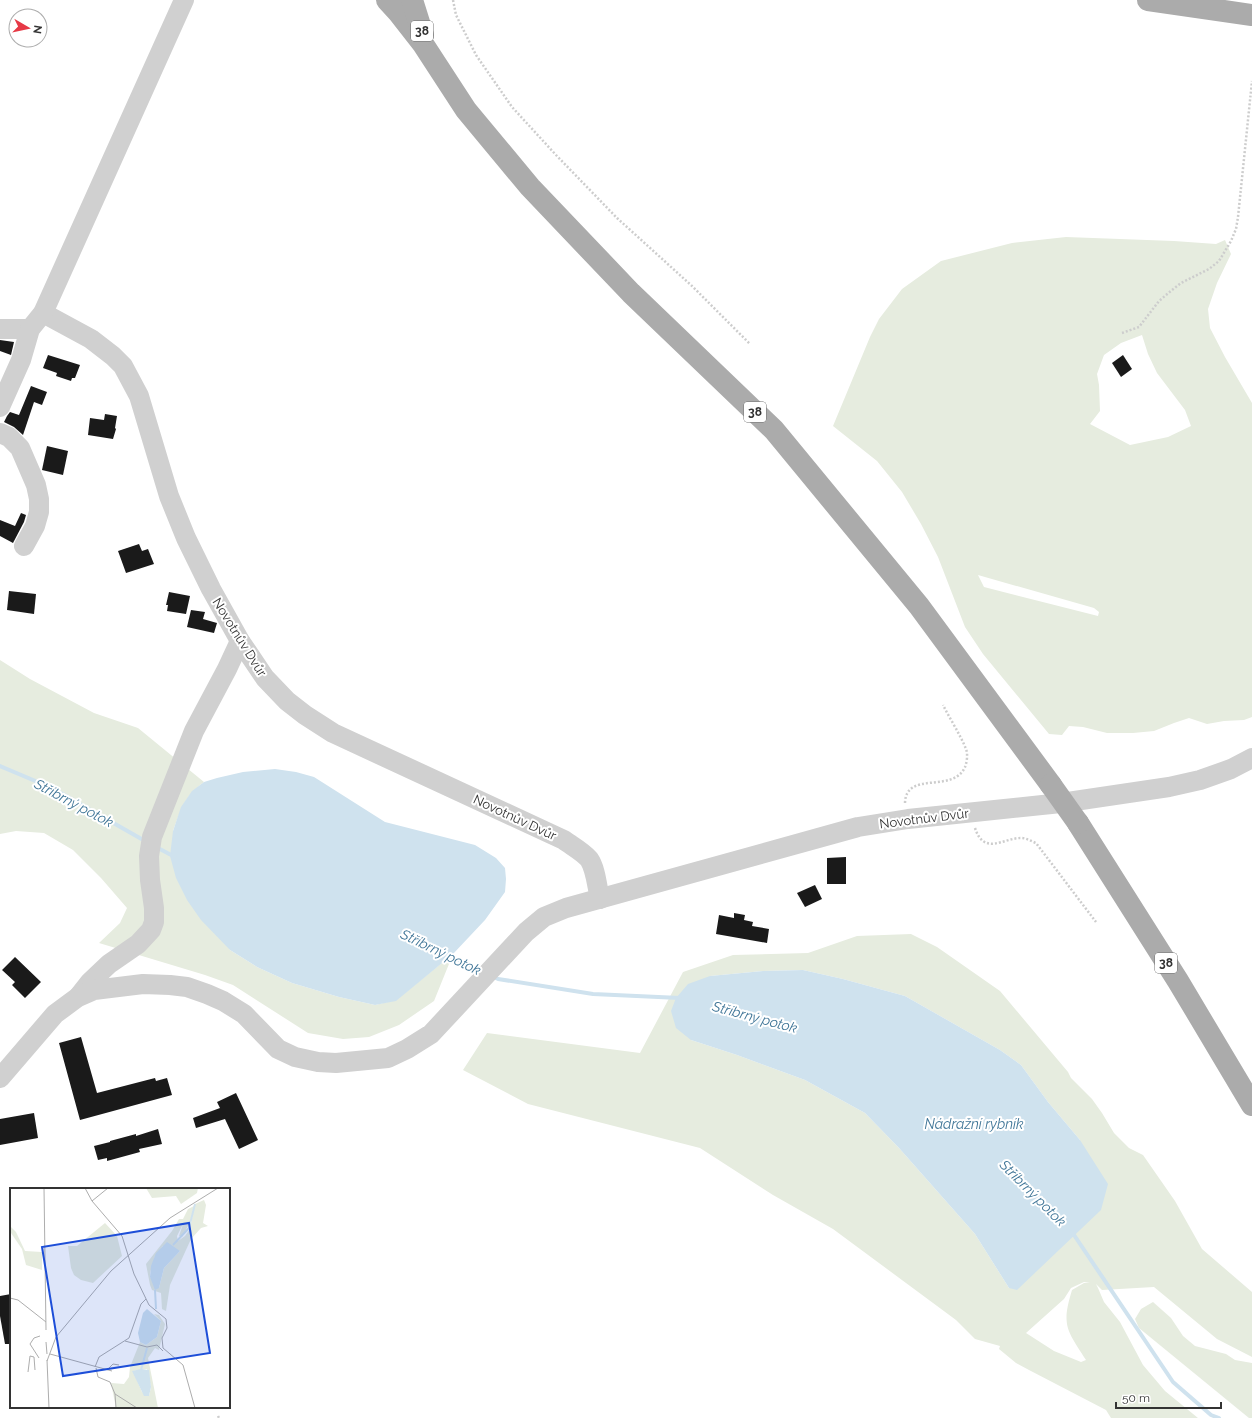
<svg xmlns="http://www.w3.org/2000/svg" width="1252" height="1418" viewBox="0 0 1252 1418" font-family="Raleway,sans-serif">
<rect width="100%" height="100%" fill="#fff"/>
<g fill="#e6ecdf" fill-rule="evenodd">
<path d="M1066,237l108,4 42,3 9,-4 6,14 -14,29 -9,26 2,19 15,29 27,46v314l-8,3 -20,1 -17,3 -18,-6 -15,5 -20,8 -21,2h-26l-24,-6 -14,-1 -7,9 -13,-1 -66,-80 -18,-27 -27,-70 -17,-33 -19,-32 -25,-31 -44,-35 37,-89 9,-18 23,-30 39,-28 71,-18zM1142,335l6,19 9,19 28,37 6,16 -23,11 -38,8 -40,-21 10,-13 -1,-26 -2,-11 7,-19 17,-12zM978,575l116,33 5,4 -1,4 -114,-29z"/>
<path d="M0,660l30,19 64,34 44,15 66,54c-20,15 -23,27 -31,49l57,119 27,17 35,16 47,14 36,8 21,-5 57,-46 -19,47 -35,24 -30,12 -26,2 -35,-6 -75,-48 -28,-10 -106,-32 21,-20 7,-15 -26,-30 -28,-28 -29,-17 -28,-2 -16,3z"/>
<path d="M911,934l26,13 63,44 68,81 3,6 21,21 10,14 12,20 15,15 14,7 32,46 27,48 50,43v65l-35,-18 -63,-52 -52,3 -6,-6 2,4 6,14 16,20 23,43 22,26 33,27h-87l-5,-8 -77,-40 -13,-7 -17,-14 1,-3 -25,-7 -19,-19 -123,-91 -60,-34 -73,-47 -172,-44 -65,-34 24,-37 153,20 43,-81 50,-17 75,-2 49,-17zM803,970l40,9 62,17 95,54 21,15 27,37 32,38 -71,148 -34,-54 -76,-86 -34,-35 -60,-33 -68,-25 -46,-15 19,-64 53,-5zM1084,1282h6l-6,1 -12,7c-11,36 -5,40 14,70l-5,2 -27,-11 -28,-18 38,-34 7,-11z"/>
<polygon points="1153,1302 1171,1318 1183,1336 1195,1346 1226,1354 1235,1360 1252,1363 1252,1418 1249,1418 1139,1328 1135,1319 1141,1309"/>
</g>
<g fill="#cfe2ee">
<polygon points="275,769 296,772 314,777 385,822 475,845 496,858 505,868 506,879 505,892 485,920 453,954 396,1001 375,1005 339,997 292,983 257,967 230,950 201,920 187,900 176,878 170,856 173,831 181,807 192,791 204,782 217,778 243,772"/>
<polygon points="803,970 843,979 905,996 1000,1050 1021,1065 1048,1102 1080,1140 1108,1184 1101,1210 1017,1290 1009,1288 975,1234 899,1148 865,1113 805,1080 737,1055 691,1040 676,1028 671,1011 676,998 688,984 710,976 763,971"/>
</g>
<g fill="none" stroke-linecap="round" stroke-linejoin="round">
<g stroke="#cfe2ee" stroke-width="4">
<polyline points="0,766 52,788 145,841"/>
<polyline points="156,847 175,857"/>
<polyline points="446,954 481,971"/>
<polyline points="493,977 498,979 593,994 680,998"/>
<polyline points="1072,1232 1173,1382 1211,1415 1219,1418"/>
</g>
</g>
<g fill="#1a1a1a">
<polygon points="0,340 14,342 11,355 0,351"/>
<polygon points="48,355 80,365 75,378 72,378 71,381 56,376 57,373 43,368"/>
<polygon points="1123,355 1132,369 1121,377 1112,363"/>
<polygon points="31,386 47,392 42,405 34,402 23,435 14,427 4,422 7,416 10,412 19,415"/>
<polygon points="105,414 117,416 115,428 116,429 113,439 88,435 90,418 104,420"/>
<polygon points="47,446 68,451 63,475 42,470"/>
<polygon points="21,513 26,515 24,522 13,543 0,536 0,520 15,526"/>
<polygon points="139,544 142,551 148,549 154,564 126,573 118,551"/>
<polygon points="9,591 36,594 34,614 7,610"/>
<polygon points="169,592 190,596 186,614 167,611 168,605 166,605"/>
<polygon points="191,610 205,612 203,619 217,623 214,633 187,627"/>
<polygon points="846,857 846,884 827,884 827,858"/>
<polygon points="815,885 822,899 805,907 797,893"/>
<polygon points="734,913 745,915 744,920 753,922 752,926 769,929 767,943 716,934 719,915 734,918"/>
<polygon points="15,957 41,982 25,998 12,985 15,982 2,970"/>
<polygon points="81,1037 97,1093 155,1078 156,1081 167,1078 172,1095 80,1120 59,1043"/>
<polygon points="236,1093 258,1140 239,1149 225,1119 196,1128 193,1118 220,1108 217,1102"/>
<polygon points="34,1113 38,1138 0,1145 0,1119"/>
<polygon points="158,1129 162,1144 139,1149 140,1152 107,1161 107,1158 98,1160 94,1146 110,1142 110,1141 136,1134 136,1136"/>
<polygon points="11,1294 11,1344 5,1344 0,1316 0,1296"/>
</g>
<g fill="none" stroke-linecap="round" stroke-linejoin="round">
<g stroke="#cdcdcd" stroke-width="2.5" stroke-dasharray="2 2" stroke-linecap="butt">
<polyline points="453,0 456,15 476,55 512,107 556,155 617,218 692,286 750,344"/>
<polyline points="1122,333 1139,327 1159,301 1172,290 1181,283 1209,269 1219,261 1231,241 1236,229 1238,217 1252,81"/>
<path d="M905,803c1,-33 48,-9 60,-36 2,-5 3,-13 1,-18 -6,-15 -16,-30 -23,-44"/>
<path d="M975,828c9,28 28,10 46,10 5,0 10,3 15,5l60,79"/>
<polyline points="218,1416 219,1418"/>
</g>
<g stroke="#d0d0d0" stroke-width="20">
<path d="M43,313l48,26 22,17 10,10 16,30 30,100 17,42 25,51 29,52 25,37 22,23 18,14 28,18 231,107c8,6 18,11 25,19 7,10 8,28 11,40"/>
<polyline points="0,329 30,329"/>
<polyline points="0,407 21,360 30,329 43,313 184,0"/>
<polyline points="0,433 9,437 20,448 36,485 39,499 39,512 35,526 24,546"/>
<polyline points="79,996 90,982 109,964 138,944 151,930 154,922 154,908 150,880 149,856 152,837 194,731 227,669 240,641"/>
<polyline points="0,1078 55,1014 78,997 94,990 143,984 170,985 187,987 207,994 223,1001 244,1014 278,1049 295,1057 318,1062 336,1063 388,1058 407,1049 431,1034 526,932 544,917 566,908 858,827 908,819 1061,803 1169,787 1200,780 1231,769 1252,758"/>
</g>
<g stroke="#ababab" stroke-width="22">
<polyline points="387,0 398,12 423,44 466,110 530,187 631,293 774,430 919,606 1051,785"/>
<polyline points="412,0 423,35"/>
<polyline points="1148,0 1252,15"/>
<polyline points="1078,823 1178,981 1252,1105"/>
</g>
<polyline stroke="#ababab" stroke-width="22" points="1051,785 1078,823"/>
</g>
<g text-anchor="middle" stroke-width="4" stroke-linejoin="round" paint-order="stroke">
<g fill="#fff" stroke="#707070" stroke-width="1">
<rect x="411" y="21" width="22" height="20" rx="3"/>
<rect x="744" y="402" width="22" height="20" rx="3"/>
<rect x="1155" y="953" width="22" height="20" rx="3"/>
</g>
<g font-size="12" font-weight="bold" fill="#333">
<text x="422" y="35">38</text>
<text x="755" y="416">38</text>
<text x="1166" y="967">38</text>
</g>
<g font-size="13" fill="#333" stroke="#fff">
<text transform="translate(240 637) rotate(58)" y="5">Novotnův Dvůr</text>
<text transform="translate(515 817) rotate(25)" y="5">Novotnův Dvůr</text>
<text transform="translate(924 818) rotate(-7)" y="5">Novotnův Dvůr</text>
</g>
<g font-size="14" font-style="italic" fill="#3f7597" stroke="#fff">
<text transform="translate(74 803) rotate(28)" y="5">Stříbrný potok</text>
<text transform="translate(441 952) rotate(26)" y="5">Stříbrný potok</text>
<text transform="translate(755 1017) rotate(15)" y="5">Stříbrný potok</text>
<text x="974" y="1129">Nádražní rybník</text>
<text transform="translate(1033 1193) rotate(45)" y="5">Stříbrný potok</text>
</g>
</g>
<g transform="translate(10 1188)">
<rect width="220" height="220" fill="#fff"/>
<path d="M136,0h52l-1,5 -16,11 -5,-8 -24,2zM194,12l2,5 -3,18 5,3 -7,2 -10,11 -21,46 -4,26 -4,-2 -1,-16 -9,-3 -2,-5 -4,-21 26,-33 7,-12h4l5,-10 6,-3 -4,16 -8,15 -3,-1 4,-12 -6,12 1,5 7,-5 5,-7 5,-25zM153,58l17,5 -16,17 -5,20 -9,-11v-4l5,-17zM95,35l12,13 5,20 -29,27 -12,-3 -7,-5 -3,-7 -3,-22h9zM0,38l6,6 9,19 17,1v18l-16,-5 -4,-16 -11,-16zM144,126l5,1 6,9 -6,26 -4,-2 -7,10 10,50h-42l-5,-25 13,1 5,-7 1,-10 10,-25 6,3 11,-8 4,-16zM137,181l4,18 -2,9 -7,-4 -9,-21z" fill="#e6ecdf" fill-rule="evenodd"/>
<path d="M157,54l13,9 -16,17 -5,20 -4,2 -5,-13 1,-11 5,-13zM137,121l14,12 -4,16 -11,8 -6,-3 -2,-9 5,-20zM131,181l8,1 2,17 -2,9h-5l-12,-25z" fill="#cfe2ee"/>
<path fill="none" stroke="#cfe2ee" stroke-width="2" d="M163,57l16,-17 6,-24M145,102l1,19M131,182l6,-22"/>
<path fill="none" stroke="#adadad" stroke-width="1" d="M34,0l2,142M75,0l7,13 30,35 12,38 15,31 17,14 1,9 -5,10 1,10 20,17 12,43M82,13l16,-13M0,110l8,2 28,22M115,153l22,6 10,-2 6,6M36,154l1,12M40,166l62,17M29,170l-9,-14 4,-6 6,-2M37,172l2,48M37,173l9,-24 55,-66 59,-53 48,-30M85,179l4,-10 30,-19 12,-34 5,-5M86,180l2,9 12,5 5,12 22,14M97,182l6,-6 6,1M18,184l2,-16 4,1 1,13M105,206l1,14"/>
<path fill="#1d4ed8" fill-opacity="0.15" stroke="#1d4ed8" stroke-width="2" d="M179,35l21,130 -147,23 -21,-129z"/>
<rect width="220" height="220" fill="none" stroke="#333" stroke-width="2"/>
</g>
<g transform="translate(28 28) rotate(99)"><circle r="19" fill="#ffffff" stroke="#adadad"/>
<path d="M0-3L7 15L0 10L-7 15Z" fill="#e63946"/>
<text y="-6" font-size="11" font-weight="bold" text-anchor="middle" fill="#333333">N</text>
</g>
<path d="M1116 1402v6h105v-6" fill="none" stroke="#333333" stroke-width="2"/>
<text x="1122" y="1402" font-size="12" fill="#333333" stroke="#ffffff" stroke-width="3" paint-order="stroke">50 m</text>
</svg>
